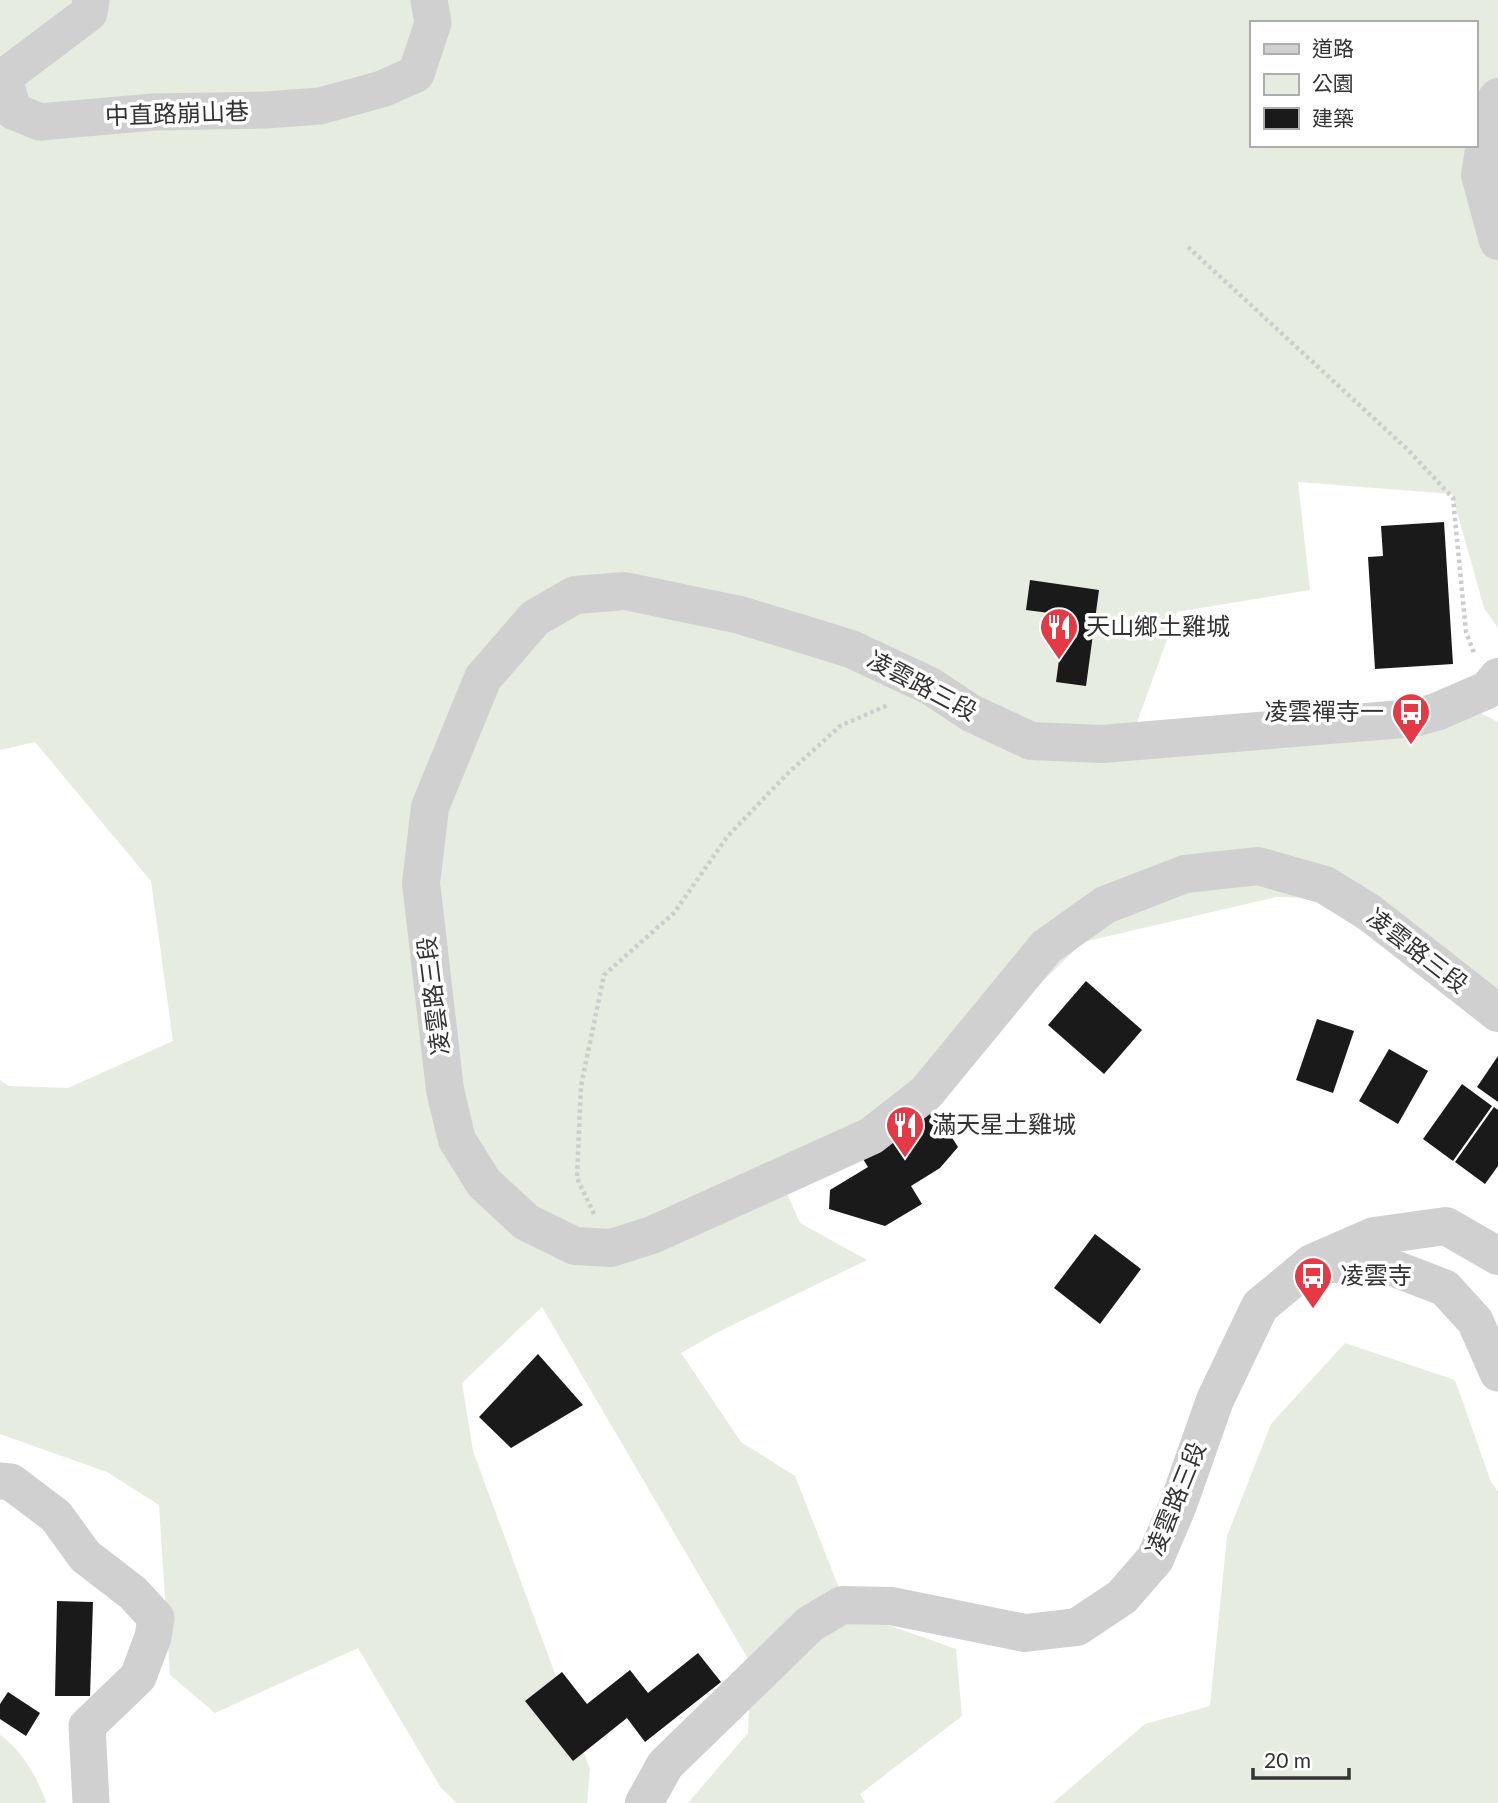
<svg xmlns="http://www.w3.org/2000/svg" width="1498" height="1803" viewBox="0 0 1498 1803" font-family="Lato,'Noto Sans TC',sans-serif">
<rect width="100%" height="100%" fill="#fff"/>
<g fill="#e6ecdf" fill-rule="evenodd">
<path d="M0,0h1498v628l-14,-20 -32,-114 -154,-12 12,108 -133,22 -45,124 319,-38 47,24v303l-9,-4 -174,-123 -39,-1 -193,45 -144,140 -155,105 16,36 67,37 -149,72 -37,21 60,89 54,34 53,135 108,38 6,67 -102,78 5,9h-177l60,-70 3,-69 -209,-357 -80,76 11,68 117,318 -3,34h-130l-16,-15 -83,-140 -143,65 -45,-38 -11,-170 -52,-33 -107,-38v-354l9,6 59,2 105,-47 -22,-160 -116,-139 -35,8zM1251,23h224v122h-224z"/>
<polygon points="1345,1343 1455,1380 1491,1482 1498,1491 1498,1803 1053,1803 1145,1724 1210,1706 1227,1536 1271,1424"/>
<path d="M0,1735c18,11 41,47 46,68h-46z"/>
</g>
<g fill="#1a1a1a">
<polygon points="1444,522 1453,664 1375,669 1368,557 1383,556 1381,526"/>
<polygon points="1030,580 1099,590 1086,686 1056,682 1065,615 1026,610"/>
<polygon points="1086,981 1142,1030 1104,1074 1048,1025"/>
<polygon points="1317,1019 1354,1031 1333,1093 1296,1080"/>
<polygon points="1389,1049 1428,1071 1398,1124 1359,1101"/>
<polygon points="1498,1056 1498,1102 1477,1087"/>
<polygon points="1462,1084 1492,1106 1453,1161 1423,1139"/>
<polygon points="931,1105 958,1147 940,1168 911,1186 922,1204 885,1226 829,1209 830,1190 868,1167 858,1151"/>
<polygon points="1494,1107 1498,1110 1498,1166 1485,1184 1455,1162"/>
<polygon points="1095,1234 1141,1269 1100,1324 1054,1288"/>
<polygon points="538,1354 583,1405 511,1448 479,1417"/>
<polygon points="57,1601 93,1602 90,1696 55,1696"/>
<polygon points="698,1653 721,1682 645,1742 627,1718 573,1761 525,1701 562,1672 587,1704 630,1670 648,1693"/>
<polygon points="8,1692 40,1713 26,1736 0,1719 0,1704"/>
</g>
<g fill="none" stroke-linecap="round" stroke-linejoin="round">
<g stroke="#cdcdcd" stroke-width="4.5" stroke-dasharray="3.5 3.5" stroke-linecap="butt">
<polyline points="1188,247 1407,449 1453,498 1466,632 1474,653"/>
<polyline points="594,1214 577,1178 581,1086 604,975 674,913 727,837 786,775 840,726 888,705"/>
</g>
<g stroke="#d0d0d0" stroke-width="37">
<polyline points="91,0 89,13 4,77 13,111 40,122 153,112 265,110 320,106 382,89 416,74 433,23 429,0"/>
<polyline points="1312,1263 1393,1268 1445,1288 1475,1321 1498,1373"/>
<polyline points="0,1481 11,1482 56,1516 85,1556 133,1593 156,1618 153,1637 138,1677 87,1726 91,1803"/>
</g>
<g stroke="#d0d0d0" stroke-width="38">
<polyline points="1498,97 1491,107 1480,175 1498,241"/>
<polyline points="1498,677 1487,690 1436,712 1414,718 1102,744 1031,741 971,713 930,686 851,649 740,615 625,591 575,595 535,618 483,678 430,807 421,883 445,1090 457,1140 484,1183 526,1222 575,1246 611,1248 652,1235 871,1136 926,1093 1046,947 1105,905 1185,874 1258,866 1325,885 1370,913 1498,1013"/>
<polyline points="644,1803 665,1765 810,1624 842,1605 891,1606 1025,1633 1077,1627 1122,1597 1155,1559 1178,1505 1215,1400 1260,1306 1312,1263 1374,1236 1446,1226 1498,1256"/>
</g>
</g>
<defs>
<symbol id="restaurant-pin" viewBox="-11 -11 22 30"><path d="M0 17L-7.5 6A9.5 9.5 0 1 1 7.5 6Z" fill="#e63946" stroke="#fff"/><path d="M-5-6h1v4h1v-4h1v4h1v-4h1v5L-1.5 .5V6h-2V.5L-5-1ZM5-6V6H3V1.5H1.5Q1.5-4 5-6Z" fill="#fff"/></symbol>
<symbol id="bus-pin" viewBox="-11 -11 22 30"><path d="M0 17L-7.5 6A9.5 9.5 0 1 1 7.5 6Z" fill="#e63946" stroke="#fff"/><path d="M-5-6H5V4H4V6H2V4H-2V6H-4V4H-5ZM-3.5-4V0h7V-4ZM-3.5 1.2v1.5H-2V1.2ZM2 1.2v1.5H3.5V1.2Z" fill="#fff"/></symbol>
</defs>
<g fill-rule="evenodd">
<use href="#restaurant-pin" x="1037" y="605" width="44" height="60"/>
<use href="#bus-pin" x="1389" y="690" width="44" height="60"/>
<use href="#restaurant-pin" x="883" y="1103" width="44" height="60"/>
<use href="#bus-pin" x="1291" y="1254" width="44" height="60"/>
</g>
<g text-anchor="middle" stroke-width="7" stroke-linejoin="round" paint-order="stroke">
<g font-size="24" fill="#333" stroke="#fff">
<text transform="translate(177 114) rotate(-2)" y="8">中直路崩山巷</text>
<text transform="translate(922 686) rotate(28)" y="8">凌雲路三段</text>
<text transform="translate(1417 951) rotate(38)" y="8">凌雲路三段</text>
<text transform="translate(434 996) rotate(-97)" y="8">凌雲路三段</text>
<text transform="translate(1176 1499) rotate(-68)" y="8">凌雲路三段</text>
</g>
<g font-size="24" fill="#333" stroke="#fff" text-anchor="start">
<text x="1086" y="635">天山鄉土雞城</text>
<text x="1384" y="720" text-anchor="end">凌雲禪寺一</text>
<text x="932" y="1133">滿天星土雞城</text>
<text x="1340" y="1284">凌雲寺</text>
</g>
</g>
<rect x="1250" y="21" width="228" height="126" fill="#ffffff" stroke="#adadad" stroke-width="2"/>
<rect x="1264" y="44" width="35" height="10" fill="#d0d0d0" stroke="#adadad" stroke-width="2"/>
<text x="1312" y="56" font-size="21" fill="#333333">道路</text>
<rect x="1264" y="74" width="35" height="21" fill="#e6ecdf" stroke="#adadad" stroke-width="2"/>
<text x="1312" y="91" font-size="21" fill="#333333">公園</text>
<rect x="1264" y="108" width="35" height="21" fill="#1a1a1a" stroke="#adadad" stroke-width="2"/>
<text x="1312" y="126" font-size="21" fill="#333333">建築</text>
<path d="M1253 1768v10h96v-10" fill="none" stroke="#333333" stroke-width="3.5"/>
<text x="1264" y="1768" font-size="21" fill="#333333" stroke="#ffffff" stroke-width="5" paint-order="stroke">20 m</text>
</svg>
